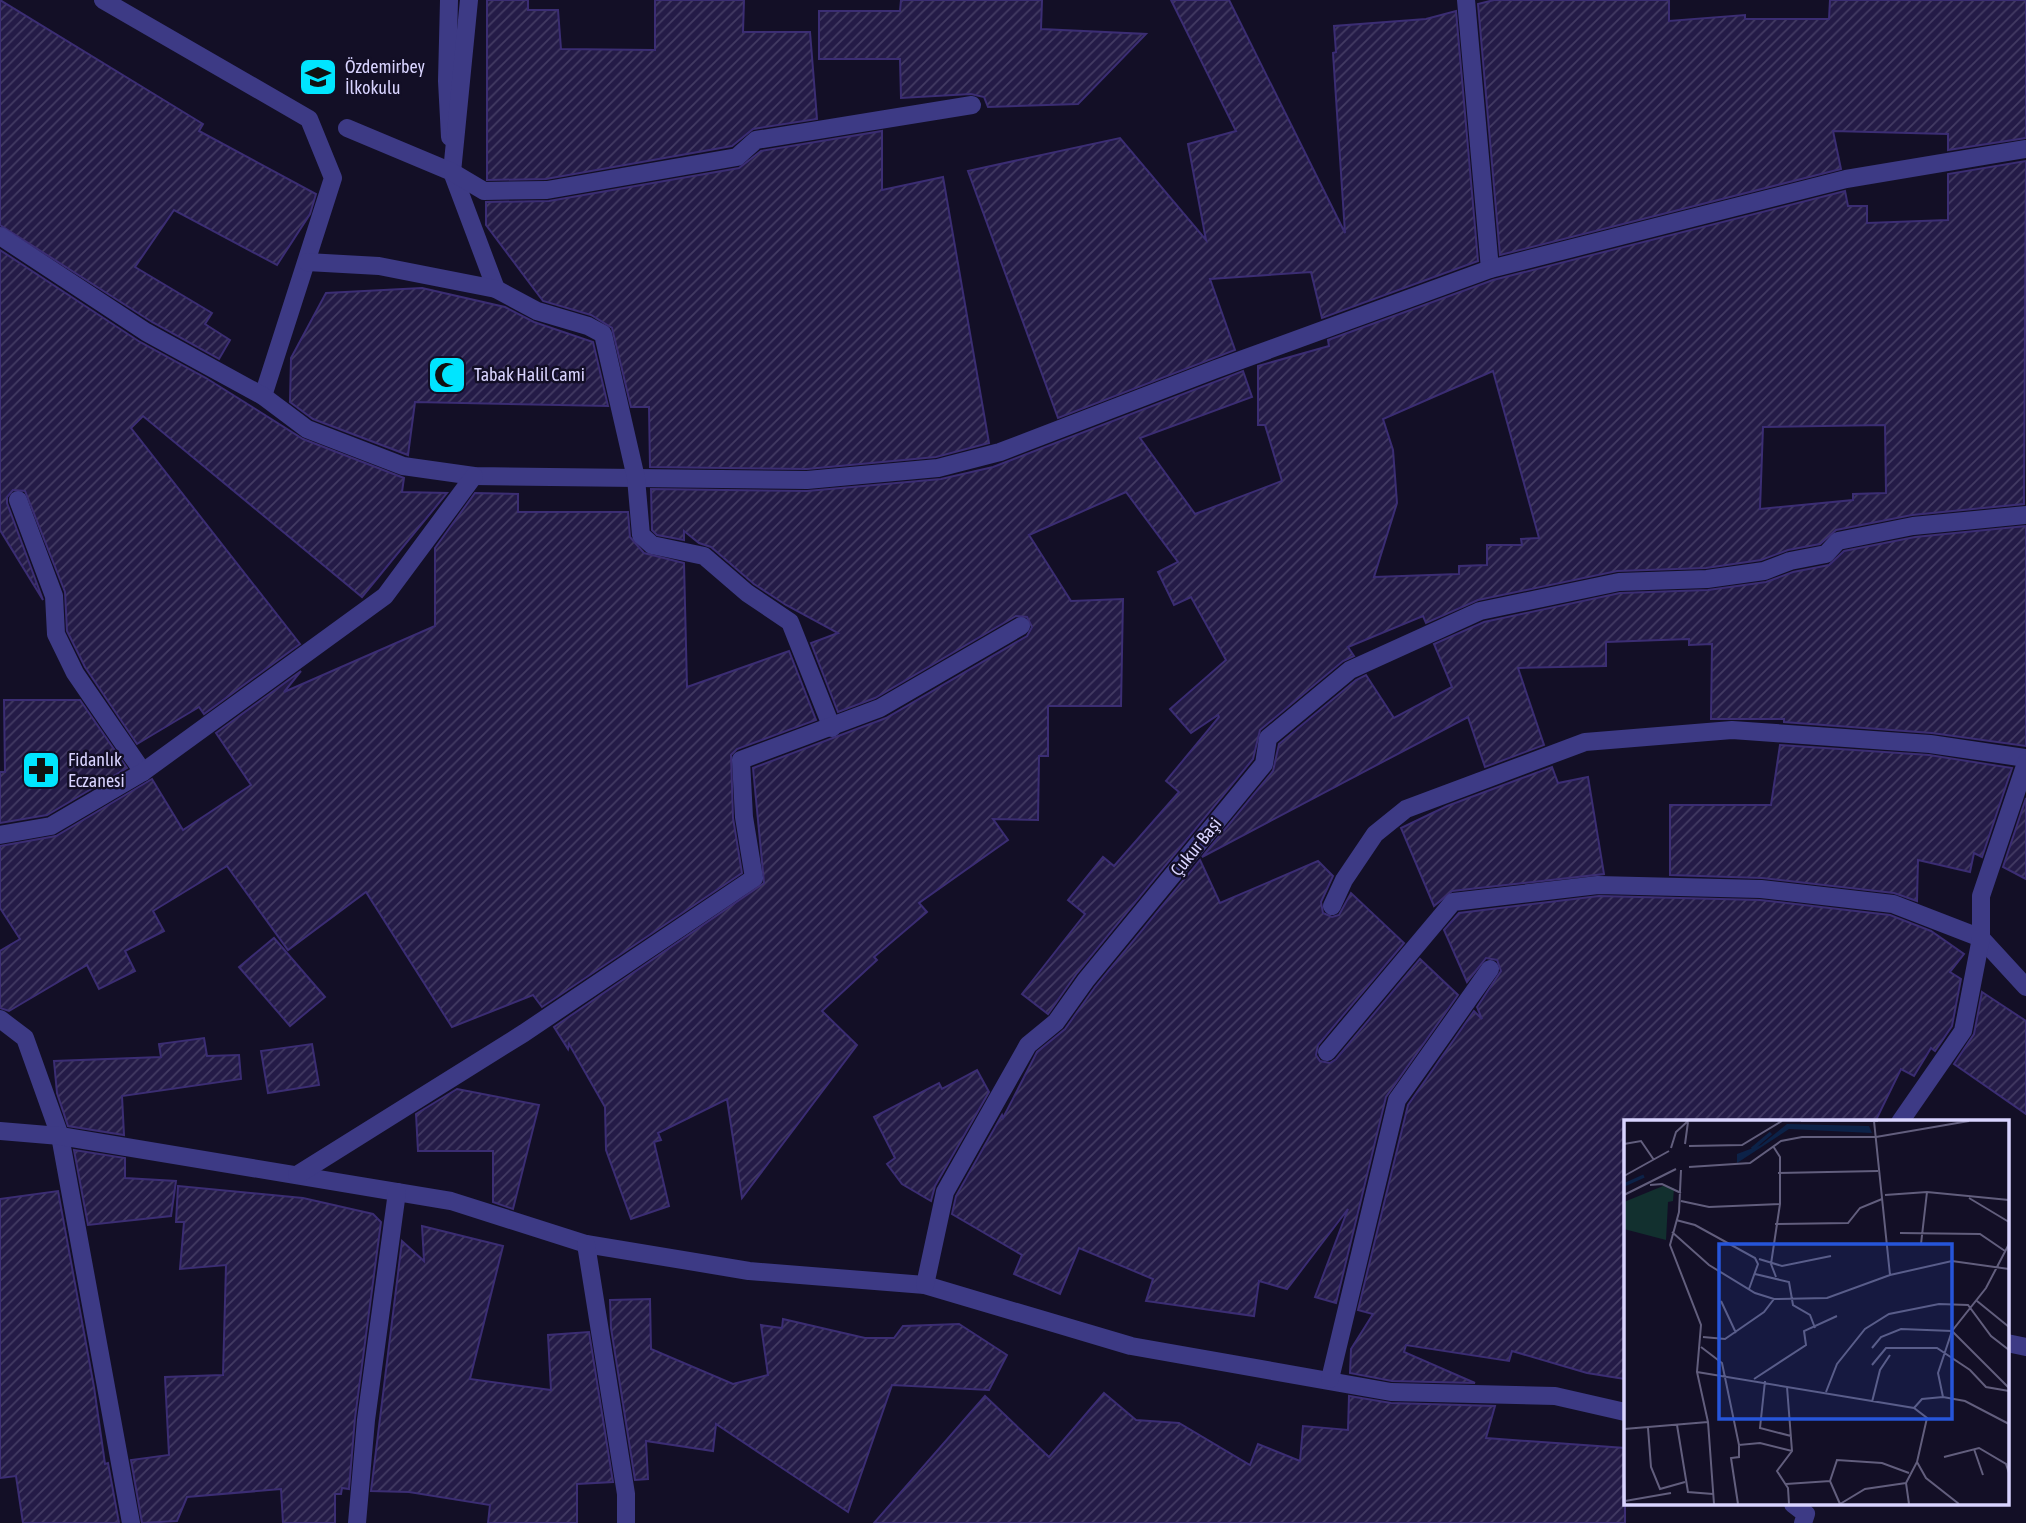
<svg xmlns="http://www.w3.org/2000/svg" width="2026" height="1523" viewBox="0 0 2026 1523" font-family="'Asap Condensed',sans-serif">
<defs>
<pattern id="building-hatch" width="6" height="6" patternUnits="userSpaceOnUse" patternTransform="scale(1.75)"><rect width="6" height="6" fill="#241b47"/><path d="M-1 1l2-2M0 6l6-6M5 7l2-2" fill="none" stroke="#433b63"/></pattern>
</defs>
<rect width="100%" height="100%" fill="#130f26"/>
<g fill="url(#building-hatch)" stroke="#3b2d73" stroke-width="2" fill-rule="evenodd">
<polygon points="0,0 203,124 199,131 316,194 310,214 277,265 174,210 135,267 212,313 205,324 230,340 219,359 152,322 0,225"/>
<polygon points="487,0 528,0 528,10 558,10 561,49 655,50 655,0 744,0 743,32 810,32 817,119 753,129 732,146 546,179 487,180"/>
<polygon points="901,0 1042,0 1041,29 1146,34 1078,104 988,107 984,97 971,94 901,98 900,59 819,59 819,11 900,11"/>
<polygon points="1171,0 1229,0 1345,233 1333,53 1336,52 1334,26 1426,19 1456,11 1478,261 1322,318 1311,272 1210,279 1235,350 1058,418 968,171 1120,138 1206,240 1188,144 1236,131"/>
<polygon points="1494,0 1669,0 1669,21 1745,15 1745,19 1829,19 1830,0 2026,0 2026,138 1948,150 1948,134 1833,131 1841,169 1500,255 1478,4"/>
<polygon points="882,131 882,190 943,177 989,443 936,457 807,469 650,467 649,407 631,407 612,328 591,315 543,301 486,225 486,202 549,201 739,168 761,151"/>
<path d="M2026,161l-2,343 -112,11 -76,15 -16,14 -32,6 -27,10 -55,8 -89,3 -139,29 -52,23 -3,-7 -75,31 6,9 -11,5 -83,69 -7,29 -176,214 -29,41 -26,-20 63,-80 -17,-14 35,-43 11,9 65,-74 -13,-11 53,-64 -1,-2 -27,18 -21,-24 56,-49 -35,-63 -17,8 -16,-33 20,-10 -52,-70 -97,43 42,66 52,-2 -2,107h-73v50h-9l-1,64 -45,-1 15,21 -89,63 8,9 -53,45 3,3 -55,51 35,34 -115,153 -15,-99 -69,34 3,7 -7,2 15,64 -38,13 -25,-69 -1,-43 -36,-63 -1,5 -14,-22 210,-144 -11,-115 133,-50 141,-82 5,-9 -5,-10 -11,-1 -141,82 -37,14 -27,-69 27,-10 -52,-28 -32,-21 -43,-37 -12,-4 -15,-12v9l-27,-5 -5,-5 -1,-41 156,2 134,-12 52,-12 250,-96 9,26 -112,41 55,76 87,-33 -17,-56h-7v-59l71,-20 -1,-6 165,-60 352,-89 3,15h19v17l81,-3v-46zM1493,371l46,167 -18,1 1,6h-35v20l-28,1v8l-85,3 23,-74 -4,-53 -10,-31zM1885,425l1,68 -33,1v6l-93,9 3,-82z"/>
<polygon points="0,250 140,342 206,378 303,439 404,478 402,492 447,493 362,597 143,416 131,428 300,644 204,714 199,707 137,744 85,667 67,631 65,592 25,491 13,490 7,497 7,503 43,600 0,530"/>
<polygon points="422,288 505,307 534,322 593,342 608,406 415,402 408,455 313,419 290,402 291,358 326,293"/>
<polygon points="475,493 518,494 518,512 628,512 630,537 644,553 684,563 687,687 789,651 816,720 737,749 731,755 733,818 742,873 542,1007 533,995 452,1027 366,892 288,950 227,866 153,911 164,931 125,951 135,971 99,989 87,965 9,1011 0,1008 0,951 20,939 0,908 0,846 56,836 152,779 183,830 251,785 216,733 301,671 284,692 435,626 435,548"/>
<polygon points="2026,526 2026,746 1932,733 1784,722 1784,719 1711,719 1712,644 1689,645 1689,639 1606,642 1606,666 1518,668 1544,745 1485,767 1468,717 1202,857 1273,771 1279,744 1356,680 1366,675 1394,718 1452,687 1434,644 1484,622 1620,593 1708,590 1766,582 1793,572 1829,565 1844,551 1915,537"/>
<polygon points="4,700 80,700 127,768 47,815 0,823 0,772 5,772"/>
<polygon points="1780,745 1929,755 2012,768 1982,857 1974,853 1970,872 1918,860 1917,901 1894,893 1762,878 1670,875 1670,805 1771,805"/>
<polygon points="1552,767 1558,783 1588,777 1604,874 1452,891 1434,906 1401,828 1447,806"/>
<polygon points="2026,798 2026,879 2003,867"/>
<polygon points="1200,860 1220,903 1318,861 1333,876 1321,902 1323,913 1332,917 1339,915 1351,893 1404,943 1318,1045 1316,1055 1320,1061 1330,1063 1336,1059 1420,959 1458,995 1386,1097 1336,1303 1315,1297 1348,1209 1287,1289 1259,1281 1254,1316 1146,1301 1153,1279 1079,1248 1060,1294 1014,1274 1022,1255 952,1214 956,1196 1002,1115 1003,1118 1037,1052 1065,1029 1095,987"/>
<polygon points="1599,896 1760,900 1890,915 1931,931 1964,954 1950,972 1961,979 1952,1026 1935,1051 1931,1048 1914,1076 1901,1069 1875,1122 1625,1122 1625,1379 1587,1373 1512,1351 1509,1361 1406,1345 1404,1352 1475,1383 1392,1381 1350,1373 1351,1349 1373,1314 1358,1310 1408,1105 1474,1011 1482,1019 1477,1007 1501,971 1497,960 1486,958 1467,982 1444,930 1459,913"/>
<polygon points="274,938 325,997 290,1026 239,967"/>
<polygon points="1982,992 2026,1021 2026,1114 1954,1064 1974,1034"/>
<polygon points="204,1038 207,1056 239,1055 241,1079 122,1096 124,1135 68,1126 57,1093 54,1061 161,1057 159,1044"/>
<polygon points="312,1044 319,1085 268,1093 261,1051"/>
<polygon points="977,1070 989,1092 935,1186 931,1201 902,1184 887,1164 895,1158 874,1117 939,1083 942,1089"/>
<polygon points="457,1089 539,1105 513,1209 493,1202 493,1151 418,1151 416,1114"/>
<polygon points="74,1150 125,1158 125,1178 176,1181 171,1216 88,1225"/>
<polygon points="178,1186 303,1198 373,1214 381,1222 355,1418 349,1489 342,1488 341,1494 335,1494 335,1523 283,1523 281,1489 187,1497 177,1521 142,1523 131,1460 169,1455 165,1377 223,1375 226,1265 180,1269 184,1222 176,1222"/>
<polygon points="58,1191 94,1387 105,1464 108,1463 119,1523 23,1523 16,1476 0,1478 0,1199"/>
<polygon points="422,1226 503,1246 470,1379 551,1390 548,1335 589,1332 613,1482 577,1484 577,1523 488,1523 490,1505 409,1492 371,1491 402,1241 424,1261"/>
<polygon points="650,1299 651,1349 733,1384 768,1375 761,1325 782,1328 783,1319 865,1338 894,1338 903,1326 959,1324 1007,1355 989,1390 892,1385 848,1512 716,1424 713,1451 646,1441 648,1479 635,1480 611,1328 610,1300"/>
<polygon points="1104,1393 1136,1420 1179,1423 1250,1465 1258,1444 1300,1461 1303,1426 1348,1430 1349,1396 1391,1403 1495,1406 1486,1438 1625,1448 1625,1523 874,1523 985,1396 1049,1457"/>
</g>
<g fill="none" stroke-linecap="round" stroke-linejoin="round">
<polyline stroke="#3d3a85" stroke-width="18" points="449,0 447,81 450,137"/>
<g stroke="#3d3a85" stroke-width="18">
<polyline points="103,0 309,119 333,178 263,396"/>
<polyline points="469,0 452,172 496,289"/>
<polyline points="1466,0 1490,269"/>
<polyline points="347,128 452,172 484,191 547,190 737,157 756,140 972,105"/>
<polyline points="0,236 146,332 263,396 307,429 403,466 474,476 807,480 938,468 1000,452 1216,369 1490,269 1846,179 2026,149"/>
<polyline points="307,262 379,266 496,289 537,311 588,326 603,334 636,478 641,535 652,545 704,556 747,593 790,622 832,728"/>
<polyline points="18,500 54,596 56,634 75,673 143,772"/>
<polyline points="0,835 51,826 143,772 385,596 474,476"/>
<polyline points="1332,906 1344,880 1375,834 1406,809 1585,742 1732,730 1930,744 2026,758"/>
<polyline points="0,1019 25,1038 60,1136 131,1523"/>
<polyline points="1327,1052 1453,902 1598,885 1761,889 1893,904 1981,938 2026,987"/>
<polyline points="1900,1122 1963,1031 1981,938 1981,896 2026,763"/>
<polyline points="0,1131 60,1136 451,1201 586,1244 749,1271 925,1285 1131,1346 1391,1392 1555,1396 1625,1412"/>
<polyline points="297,1175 524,1033 754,878 744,817 741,760 880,708 1021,626"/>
<polyline points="586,1244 626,1494 626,1523"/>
<polyline points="925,1285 945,1192 1028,1045 1056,1022 1086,980 1264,764 1268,738 1350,670 1480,611 1619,582 1707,579 1764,571 1790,561 1826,554 1838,541 1913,526 2026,515"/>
<polyline points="2007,1343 2026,1347"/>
<polyline points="1330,1379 1397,1100 1490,969"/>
<polyline points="1793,1504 1806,1514 1803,1523"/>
<polyline points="357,1523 366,1420 397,1192"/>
</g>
</g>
<defs>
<symbol id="school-square" viewBox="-11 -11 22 22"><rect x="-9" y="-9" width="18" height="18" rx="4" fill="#00e5ff" stroke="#130f26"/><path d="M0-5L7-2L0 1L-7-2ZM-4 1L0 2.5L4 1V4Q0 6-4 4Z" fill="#111"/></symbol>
<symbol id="mosque-square" viewBox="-11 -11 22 22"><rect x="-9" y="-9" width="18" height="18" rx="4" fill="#00e5ff" stroke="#130f26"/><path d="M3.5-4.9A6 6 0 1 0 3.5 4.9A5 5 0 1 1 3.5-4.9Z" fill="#111"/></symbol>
<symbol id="pharmacy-square" viewBox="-11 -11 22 22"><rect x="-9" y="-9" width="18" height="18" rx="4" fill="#00e5ff" stroke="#130f26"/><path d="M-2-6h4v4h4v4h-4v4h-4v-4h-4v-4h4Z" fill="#111"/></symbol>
</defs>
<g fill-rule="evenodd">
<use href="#school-square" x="296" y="55" width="44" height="44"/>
<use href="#mosque-square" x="425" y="353" width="44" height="44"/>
<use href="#pharmacy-square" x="19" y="748" width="44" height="44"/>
</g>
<g text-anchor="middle" stroke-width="5" stroke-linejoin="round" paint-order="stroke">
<g font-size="18" fill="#d9d4ff" stroke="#130f26" text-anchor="start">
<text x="345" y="73">Özdemirbey<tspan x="345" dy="21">İlkokulu</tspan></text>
<text x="474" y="381">Tabak Halil Cami</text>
<text x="68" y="766">Fidanlık<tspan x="68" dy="21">Eczanesi</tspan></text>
</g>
<g font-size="18" fill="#d9d4ff" stroke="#130f26">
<text transform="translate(1196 847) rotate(-51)" y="6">Çukur Başi</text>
</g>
</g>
<g transform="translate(1624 1120)">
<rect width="385" height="385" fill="#130f26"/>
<path d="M39,66l11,2 -1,13 -5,1 -2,38 -42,-11v-27z" fill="#12302f"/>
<path d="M163,4l82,2 3,7 -83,-4 -52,34v-9l24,-9z" fill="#0c2248"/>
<path fill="none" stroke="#0c2248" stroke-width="3.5" d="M128,29l19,-16M0,65l20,-9"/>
<path fill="none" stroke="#625e7d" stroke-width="2" d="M177,1h77M250,1l16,154M0,24l17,-3 13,19M61,24l3,-22M65,26l53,-1 40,-24M149,26l7,11v47l-9,60 5,13M47,28l5,-16 12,-11M65,47l61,-4 31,-22 21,-4h74l93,-16M57,50l-2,42 -9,33 31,80 -4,47 11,50 6,82M154,53l100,-2M0,56l45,-25M26,65l12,-1 19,9M0,75l52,-26M261,75l42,-3 82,8M345,78l40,24M57,81l28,6 71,-3M52,100l19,5 60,33 3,6 -9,25M151,104l73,-1 12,-15 22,-9M48,112l37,33 46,28 19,6 53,-1 63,-23 62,-14 57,8M276,113l80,1 25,17M297,124l6,-52M135,139l23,7 49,-10M131,154l34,8 4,23 17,10 5,13M97,181l15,32M353,181l32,26M79,217l22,2 39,-27 10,-13M77,227l21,16 17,82 21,-2 32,8M248,228l9,-11 20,-8 51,2 57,57M248,245l14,-17h51l33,22 16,17 23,4M73,252l217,36 13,10 -10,44 -11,21 3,21M130,259l52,-34 -2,-14 33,-15M141,261l-5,47 31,8M163,267l5,64 -15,20 11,17 1,16M202,272l11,-28 28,-35 24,-15 50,-10 29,1 23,31 18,14M319,277l-5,-24 14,-42 34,-43 23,-44M248,282l8,-32 10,-15M290,288l8,-9 21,-2 22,4 44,23M53,305l11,67 25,2M24,308l3,39 9,22 25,-7M0,309l84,-7M350,329l9,26M320,337l35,-9 27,16 3,9M293,342l9,16 33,26M0,355l1,29M206,361l7,-21 45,3 27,10M162,364l44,-3 10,23M1,381l46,-8M114,384l-7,-46 8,-1v-12M216,384l25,-15 41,-6"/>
<path fill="#2655da" fill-opacity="0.15" stroke="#2655da" stroke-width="3.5" d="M95,124h233v175h-233z"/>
<rect width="385" height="385" fill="none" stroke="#d9d4ff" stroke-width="3.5"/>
</g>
</svg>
